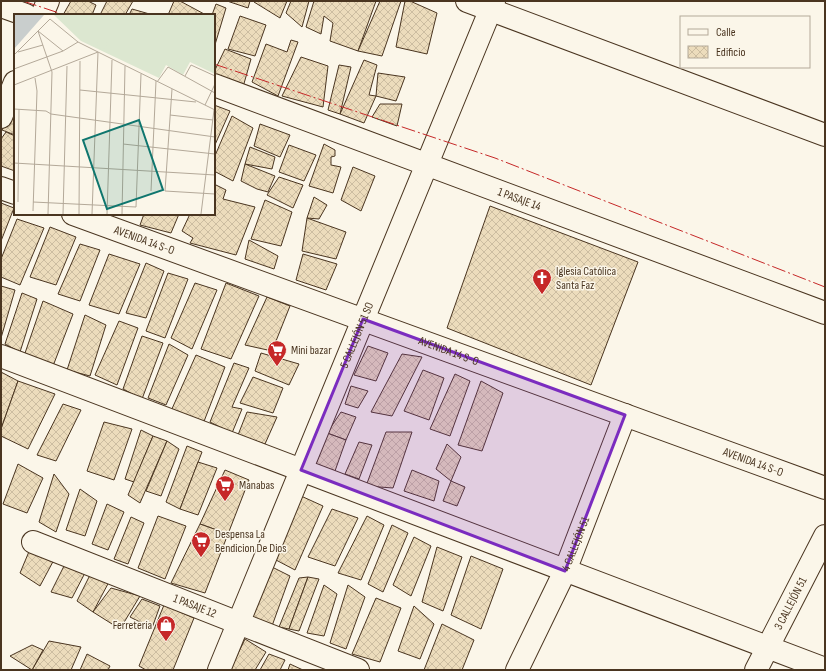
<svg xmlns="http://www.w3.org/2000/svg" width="826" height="671" viewBox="0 0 826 671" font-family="'Sofia Sans Condensed',sans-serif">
<defs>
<pattern id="building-cross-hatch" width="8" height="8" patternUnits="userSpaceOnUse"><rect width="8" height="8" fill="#ecdcbc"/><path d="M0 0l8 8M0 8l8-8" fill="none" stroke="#ccbda1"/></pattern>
</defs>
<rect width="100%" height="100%" fill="#fbf6e9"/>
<g fill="url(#building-cross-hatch)" stroke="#4a3520">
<polygon points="71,1 88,1 96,5 92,15 63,15"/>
<polygon points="107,1 133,1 125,15 100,15"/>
<polygon points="174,1 180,1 206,15 168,15"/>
<polygon points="227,1 250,1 248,8"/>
<polygon points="255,1 287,1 280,18 254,2"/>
<polygon points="291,1 309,1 302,27 286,13"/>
<polygon points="314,1 376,1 358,51 330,41 333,23 324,16 321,34 306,27"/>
<polygon points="380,1 401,1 382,56 358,51"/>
<polygon points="405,1 410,1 437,13 427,54 396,47"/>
<polygon points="216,4 226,8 214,48 214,15 212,15"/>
<polygon points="132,9 153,15 129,15"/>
<polygon points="240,16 266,25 255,56 228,49"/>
<polygon points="291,40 298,42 278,96 252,82 266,44 287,52"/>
<polygon points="225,49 251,59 243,87 214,77 214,72"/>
<polygon points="301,57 328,66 323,107 282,96"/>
<polygon points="364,60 377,65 369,95 376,96 364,123 340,114"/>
<polygon points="339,65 351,67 340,114 328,110"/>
<polygon points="378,73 405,77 396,101 376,96"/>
<polygon points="380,104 402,104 397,126 372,117"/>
<polygon points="214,105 230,111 214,147"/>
<polygon points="15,108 15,135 2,130"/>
<polygon points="232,116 253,128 233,181 214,171 214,158"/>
<polygon points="260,124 290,135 280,157 254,146"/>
<polygon points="6,132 15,136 15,171 1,166 1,139"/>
<polygon points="324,144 335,150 335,156 331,157 331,165 341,167 333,193 309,186"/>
<polygon points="289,145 316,155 304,181 279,172"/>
<polygon points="250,147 275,157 272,169 245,164"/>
<polygon points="245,164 275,176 268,192 257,189 241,181"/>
<polygon points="353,167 375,176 361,211 341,200"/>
<polygon points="279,177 303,185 293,208 267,195"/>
<polygon points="214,184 226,190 223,199 255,207 236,255 190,243 193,238 182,231 190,214 214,214"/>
<polygon points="314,197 327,205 319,219 307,218"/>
<polygon points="265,200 292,212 281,246 251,239"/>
<polygon points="1,203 14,208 1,241"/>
<polygon points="490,206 638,262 591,385 447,328"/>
<polygon points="144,214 179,214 171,233 140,225"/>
<polygon points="307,218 346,232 336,259 302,251"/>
<polygon points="17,219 44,228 20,285 1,277 1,259"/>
<polygon points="50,227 76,237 56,285 30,277"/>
<polygon points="249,240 278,256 274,269 245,259"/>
<polygon points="80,244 100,250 80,301 58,294"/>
<polygon points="109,254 140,264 119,314 89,305"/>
<polygon points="303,254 337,264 326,290 296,280"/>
<polygon points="146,263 164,271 146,318 126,313"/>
<polygon points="168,273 188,279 165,338 146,331"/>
<polygon points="195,283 217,290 192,349 171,338"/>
<polygon points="226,283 259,296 231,359 201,349"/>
<polygon points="1,286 15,290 1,338"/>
<polygon points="22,293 37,299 20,352 5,344"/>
<polygon points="267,297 290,306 272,351 245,345"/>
<polygon points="43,301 73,314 53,366 24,356"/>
<polygon points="85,315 106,325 90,376 67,370"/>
<polygon points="119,321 138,328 117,385 95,375"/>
<polygon points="142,336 163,343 142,399 123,389"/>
<polygon points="169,344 188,355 166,405 148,398"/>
<polygon points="368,346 388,353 376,381 354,375"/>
<polygon points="261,353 299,364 289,385 255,371"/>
<polygon points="402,354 422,357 392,416 371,412"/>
<polygon points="196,355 225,367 203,424 171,411"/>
<polygon points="234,363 249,368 232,407 242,409 232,433 210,422"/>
<polygon points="423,370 444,378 429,420 404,411"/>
<polygon points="1,372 18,381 1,429"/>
<polygon points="455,374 470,381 450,436 430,429"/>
<polygon points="253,377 283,388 273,413 240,403"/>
<polygon points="18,381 55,394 28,449 1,436 1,429"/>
<polygon points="481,381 503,393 482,451 458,445"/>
<polygon points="351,386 368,391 358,408 345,404"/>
<polygon points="63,404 81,410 56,461 37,455"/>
<polygon points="247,412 277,417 265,444 238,435"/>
<polygon points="341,412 356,417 346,440 327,433"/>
<polygon points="104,422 132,429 114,480 87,471"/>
<polygon points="141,430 153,436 134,482 125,479"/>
<polygon points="386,432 412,432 393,488 366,486"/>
<polygon points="327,433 346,440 335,471 316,464"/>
<polygon points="153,436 167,441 140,503 128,495"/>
<polygon points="167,441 179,449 161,496 146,491"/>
<polygon points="359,442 372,445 359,479 345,474"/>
<polygon points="447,444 461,457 451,481 436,469"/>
<polygon points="187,446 202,452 180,509 166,502"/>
<polygon points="198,462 217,468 198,515 180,509"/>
<polygon points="18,464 43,478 27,513 3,504"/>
<polygon points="225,470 249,480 228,534 200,524"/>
<polygon points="412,470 439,481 434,501 404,491"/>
<polygon points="54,474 69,494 56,532 39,522"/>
<polygon points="451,481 465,487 457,506 443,501"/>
<polygon points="80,489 97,501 85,536 66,530"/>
<polygon points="301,496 323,506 295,570 276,560"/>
<polygon points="107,504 124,512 108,550 92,544"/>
<polygon points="332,509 358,518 335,566 308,557"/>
<polygon points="158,516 186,526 165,579 138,568"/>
<polygon points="367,516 384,525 361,580 338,573"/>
<polygon points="131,517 144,523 128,564 114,559"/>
<polygon points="200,524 228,534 205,593 171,583"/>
<polygon points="392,525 408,533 383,592 368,584"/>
<polygon points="414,537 431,546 411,596 393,585"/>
<polygon points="33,542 56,556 40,586 20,573"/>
<polygon points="437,547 462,557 443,611 422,602"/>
<polygon points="471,556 503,569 481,629 451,615"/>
<polygon points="67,560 87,569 72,598 51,592"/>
<polygon points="270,566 290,576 272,626 250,617"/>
<polygon points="90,575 110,580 93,612 77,601"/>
<polygon points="308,577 289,629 279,627 299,578"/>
<polygon points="308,577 319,579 299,631 289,629"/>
<polygon points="324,585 337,594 324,636 307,633"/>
<polygon points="348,585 365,597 346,649 330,643"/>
<polygon points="111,588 140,596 120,629 93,612"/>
<polygon points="376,598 401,608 380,662 352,654"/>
<polygon points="142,599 160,606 152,628 130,617"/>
<polygon points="164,605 194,618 173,670 146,670 139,666"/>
<polygon points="414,606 434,624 420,659 398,651"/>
<polygon points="442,624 474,640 462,670 424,670"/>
<polygon points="245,639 266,652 255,670 230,670"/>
<polygon points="49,641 81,647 71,670 32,670"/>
<polygon points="32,645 43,650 32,670 10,656"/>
<polygon points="87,654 110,666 108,670 80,670"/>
<polygon points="269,654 285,660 280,670 260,670"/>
<polygon points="290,664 303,670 288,670"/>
</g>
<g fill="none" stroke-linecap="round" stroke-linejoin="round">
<defs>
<g id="minor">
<polyline points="467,1 825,135"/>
<polyline points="1,6 26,15"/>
<polyline points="42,15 48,1"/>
<path id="s1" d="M214,85l611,228"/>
<polyline points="1,117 15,82"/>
<polyline points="1,188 15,193"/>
<path id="s2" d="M73,214l752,274"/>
<polyline points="1,356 825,669"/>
<path id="s3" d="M33,542l325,128"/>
<path id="s4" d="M219,670l275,-669"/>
<path id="s5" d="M517,670l48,-99 60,-156"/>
<path id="s6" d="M756,670l69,-134"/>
</g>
</defs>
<use href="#minor" stroke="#4a3520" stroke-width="24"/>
<use href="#minor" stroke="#fbf6e9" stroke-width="22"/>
<g stroke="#c62828" stroke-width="1" stroke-dasharray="14 3 2 3" stroke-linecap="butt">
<polyline points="23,1 65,15"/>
<polyline points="214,64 495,158 825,287"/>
</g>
</g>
<path fill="#7b2cbf" fill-opacity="0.2" stroke="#7b2cbf" stroke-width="3" stroke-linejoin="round" d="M363,319l262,96 -60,156 -264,-101z"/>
<defs>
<symbol id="church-pin" viewBox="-11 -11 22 30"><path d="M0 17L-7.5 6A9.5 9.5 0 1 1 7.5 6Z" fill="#c62828" stroke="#fbf6e9"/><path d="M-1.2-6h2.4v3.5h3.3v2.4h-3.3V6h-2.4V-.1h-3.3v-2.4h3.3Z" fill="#fff"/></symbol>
<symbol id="supermarket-pin" viewBox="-11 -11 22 30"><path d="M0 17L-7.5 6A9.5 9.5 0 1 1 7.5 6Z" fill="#c62828" stroke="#fbf6e9"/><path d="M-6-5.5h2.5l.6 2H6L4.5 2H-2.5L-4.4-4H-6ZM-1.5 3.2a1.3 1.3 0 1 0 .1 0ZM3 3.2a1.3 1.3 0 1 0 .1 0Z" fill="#fff"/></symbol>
<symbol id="shop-pin" viewBox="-11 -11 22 30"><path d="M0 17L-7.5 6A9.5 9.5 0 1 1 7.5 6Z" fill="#c62828" stroke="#fbf6e9"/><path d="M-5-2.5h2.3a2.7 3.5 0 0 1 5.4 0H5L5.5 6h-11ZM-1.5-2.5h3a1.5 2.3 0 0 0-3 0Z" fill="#fff"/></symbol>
</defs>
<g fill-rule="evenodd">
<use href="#church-pin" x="531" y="267" width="22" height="30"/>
<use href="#supermarket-pin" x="266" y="339" width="22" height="30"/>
<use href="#supermarket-pin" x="214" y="474" width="22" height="30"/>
<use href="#supermarket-pin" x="190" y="530" width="22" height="30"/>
<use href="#shop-pin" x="155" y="614" width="22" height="30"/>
</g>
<g text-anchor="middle" stroke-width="3" stroke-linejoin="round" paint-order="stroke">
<g font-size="12" fill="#4a3520" stroke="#fbf6e9">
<text dy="4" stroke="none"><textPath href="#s1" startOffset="326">1 PASAJE 14</textPath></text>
<text dy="4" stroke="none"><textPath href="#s2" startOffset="76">AVENIDA 14 S-O</textPath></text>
<text dy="4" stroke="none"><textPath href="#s4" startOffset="362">5 CALLEJÓN 51 SO</textPath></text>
<text dy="4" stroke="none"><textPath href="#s2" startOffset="400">AVENIDA 14 S-O</textPath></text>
<text dy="4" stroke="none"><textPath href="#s2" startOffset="724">AVENIDA 14 S-O</textPath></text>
<text dy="4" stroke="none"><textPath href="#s5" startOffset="139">4 CALLEJÓN 51</textPath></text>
<text dy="4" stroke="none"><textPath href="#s6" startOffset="75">3 CALLEJÓN 51</textPath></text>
<text dy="4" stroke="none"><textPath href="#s3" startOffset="174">1 PASAJE 12</textPath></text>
</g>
<g font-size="12" fill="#4a3520" stroke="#fbf6e9" text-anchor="start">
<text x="556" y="275">Iglesia Católica<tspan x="556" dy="14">Santa Faz</tspan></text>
<text x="291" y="354">Mini bazar</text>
<text x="239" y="489">Manabas</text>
<text x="215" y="538">Despensa La<tspan x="215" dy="14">Bendicion De Dios</tspan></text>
<text x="152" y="629" text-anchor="end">Ferretería</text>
</g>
</g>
<g transform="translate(14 14)">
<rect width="201" height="201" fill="#fbf6e9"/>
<path d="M40,1h161v59l-25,-12 -7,13 -17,-10 -7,13 -78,-37z" fill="#dce7d0"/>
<path d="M83 30a5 5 0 1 1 10 0a5 5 0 1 1-10 0Z" fill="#dce7d0"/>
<path d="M0,1h30l-30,34z" fill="#c9cecd"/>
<path fill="none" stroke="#b4a999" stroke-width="1" d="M24,17l14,41 -4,142M24,17l25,20M4,38l25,-7M0,41l36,-36 28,23 20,10 117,58M0,55l49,-18 15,-9M171,62l6,-11 24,11M143,68l11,-15 47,26M0,71l84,-33M158,75l-7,102 50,3M66,76l116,12M191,91l10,-21M0,95l32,2 5,3 164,23M156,101l43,5M109,130l92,10M0,149l201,12M137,177l5,-110M4,188l1,-93M19,188l103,5 5,-133M19,197l4,-120 -2,-13M49,200l4,-148M65,200l1,-153M78,200l6,-162M93,200l5,-154M108,200l3,-148M187,200l13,-104"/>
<path fill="#0f766e" fill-opacity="0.15" stroke="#0f766e" stroke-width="2" d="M125,106l24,70 -56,19 -24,-69z"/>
<rect width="201" height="201" fill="none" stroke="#4a3520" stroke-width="2"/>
</g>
<rect width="826" height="671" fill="none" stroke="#4a3520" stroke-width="4"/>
<rect x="680" y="16" width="130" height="52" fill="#fbf6e9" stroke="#b4a999"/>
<rect x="688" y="29" width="20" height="6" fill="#fbf6e9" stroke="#b4a999"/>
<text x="716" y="36" font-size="12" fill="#4a3520">Calle</text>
<rect x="688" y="46" width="20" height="12" fill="url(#building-cross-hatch)" stroke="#b4a999"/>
<text x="716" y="56" font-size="12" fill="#4a3520">Edificio</text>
</svg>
